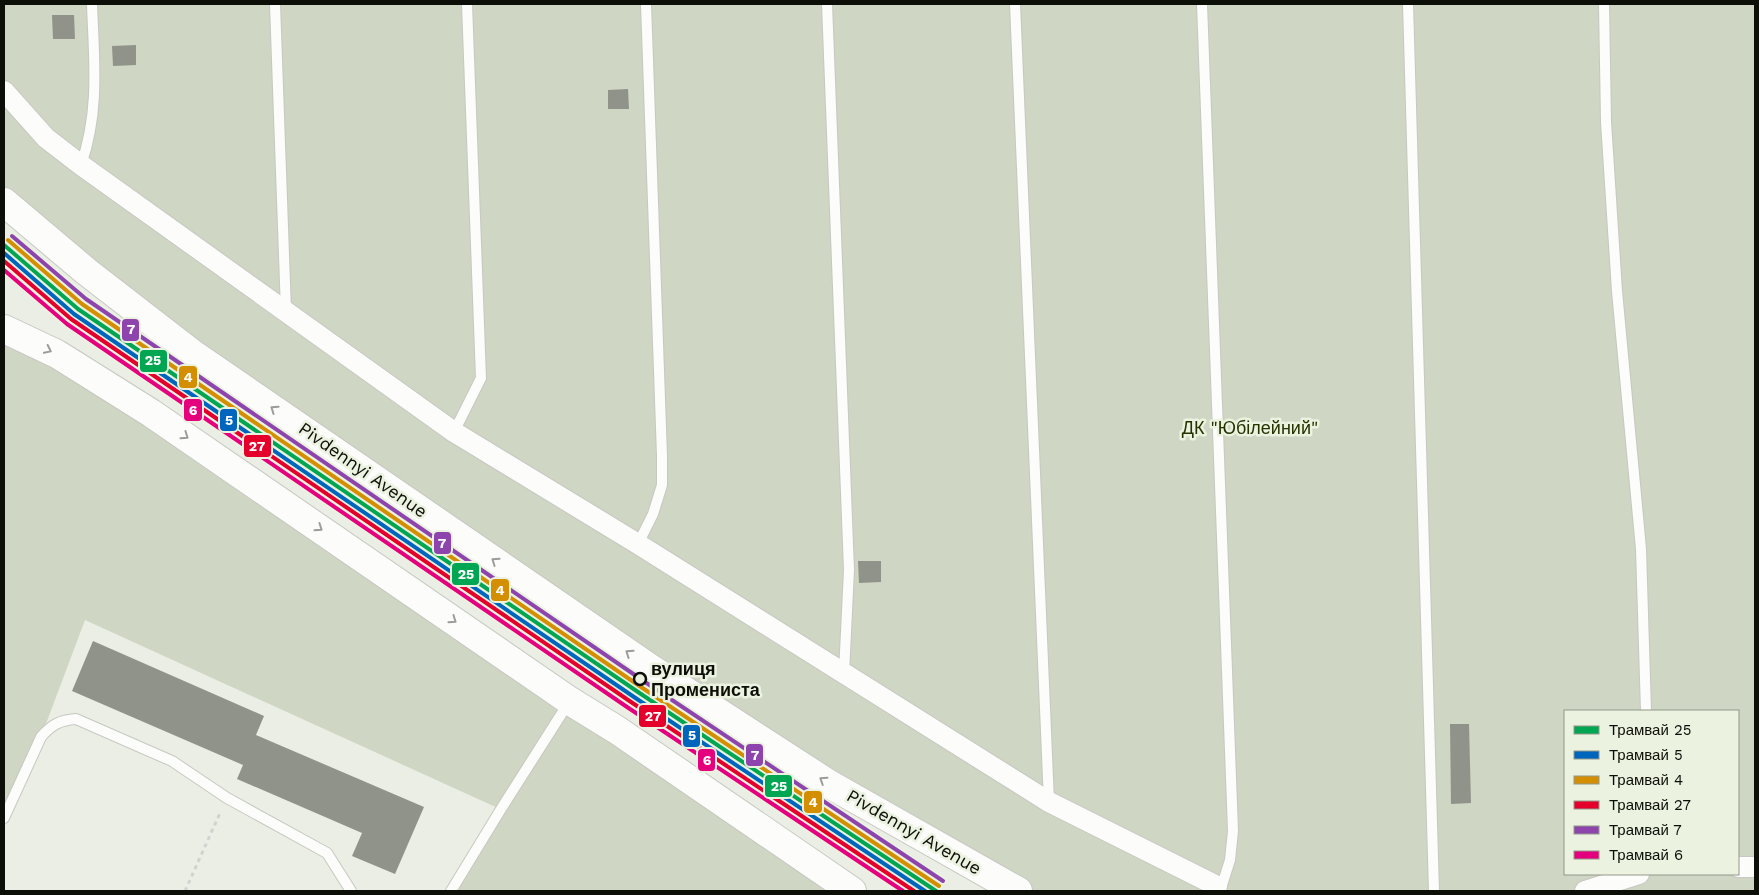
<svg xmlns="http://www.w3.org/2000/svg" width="1759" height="895" viewBox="0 0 1759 895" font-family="'Work Sans',sans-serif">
<rect width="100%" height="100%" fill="#eaeee4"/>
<g fill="#cfd6c3" fill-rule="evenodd">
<path d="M4,4h1751v887h-737l-368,-223 -646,-466zM1565,711h173v163h-173z"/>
<polygon points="4,329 853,891 451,891 500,809 85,620 41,737 4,818"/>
</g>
<g fill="#8f9389">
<polygon points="52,15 74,15 75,39 53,39"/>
<polygon points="136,45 136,65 113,66 112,46"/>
<polygon points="628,89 629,109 608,109 608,90"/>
<polygon points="858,561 881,561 881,582 859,583"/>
<polygon points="93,641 264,716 256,735 424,807 395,874 352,856 362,833 237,779 243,765 72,691"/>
<polygon points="1450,724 1469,724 1471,803 1451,804"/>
</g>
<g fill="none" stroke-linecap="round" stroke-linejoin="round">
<defs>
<g id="service">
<polyline points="275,4 286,311"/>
<polyline points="827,4 849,570 844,673"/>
<polyline points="1015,4 1049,802"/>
<polyline points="1202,4 1233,831 1230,860 1222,885 1217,886"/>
<polyline points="1408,4 1434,891"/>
<polyline points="1604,4 1606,122 1617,291 1641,549 1646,711"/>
<path d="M81,165c19,-55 13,-104 11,-161"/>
<polyline points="454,432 481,378 467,4"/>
<polyline points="638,544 653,514 662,485 662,456 646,4"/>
<path d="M4,818l37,-81c10,-12 19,-17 35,-18l96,42 55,37 100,55 24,38"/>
<polyline points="451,891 501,809 569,702"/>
</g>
<g id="minor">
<polyline points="4,91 46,138 81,165 454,432 638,544 1049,802 1217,886"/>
<polyline points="1738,867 1755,867"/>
<polyline points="1585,891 1639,874"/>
</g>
<g id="secondary">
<polyline points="4,202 87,272 193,354 650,668 829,784 1018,891"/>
<polyline points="4,329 57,354 151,413 570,701 617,730 852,891"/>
</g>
</defs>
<use href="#service" stroke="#c6c8c1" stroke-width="12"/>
<use href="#minor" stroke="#c6c8c1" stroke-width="22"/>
<use href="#secondary" stroke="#c6c8c1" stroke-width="30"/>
<polyline stroke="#d2d3d0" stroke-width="3" stroke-dasharray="4 4" stroke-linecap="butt" points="185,891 220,813"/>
<use href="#service" stroke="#fcfcfb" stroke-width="10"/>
<use href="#minor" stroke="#fcfcfb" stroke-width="20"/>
<use href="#secondary" stroke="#fcfcfb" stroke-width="28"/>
<defs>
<polyline id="tram-1" points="4,245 78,309 638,692 936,891"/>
<polyline id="tram-2" points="4,253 74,314 634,697 925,891"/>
<polyline id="tram-3" points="8,240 82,304 641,687 939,886"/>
<polyline id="tram-4" points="4,261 71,319 631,702 914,891"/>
<polyline id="tram-5" points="12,236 86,299 645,682 943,881"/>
<polyline id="tram-6" points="4,270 67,324 627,707 903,891"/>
</defs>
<use href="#tram-1" stroke="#ebf2e0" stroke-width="8"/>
<use href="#tram-2" stroke="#ebf2e0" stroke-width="8"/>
<use href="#tram-3" stroke="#ebf2e0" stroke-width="8"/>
<use href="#tram-4" stroke="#ebf2e0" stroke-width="8"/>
<use href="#tram-5" stroke="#ebf2e0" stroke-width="8"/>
<use href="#tram-6" stroke="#ebf2e0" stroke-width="8"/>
<use href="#tram-1" stroke="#00a651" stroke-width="4"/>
<use href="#tram-2" stroke="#0065bd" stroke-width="4"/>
<use href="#tram-3" stroke="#d48f01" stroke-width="4"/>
<use href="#tram-4" stroke="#e4002b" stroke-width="4"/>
<use href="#tram-5" stroke="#8e44ad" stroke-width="4"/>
<use href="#tram-6" stroke="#e5007d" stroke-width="4"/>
</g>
<defs><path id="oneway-chevron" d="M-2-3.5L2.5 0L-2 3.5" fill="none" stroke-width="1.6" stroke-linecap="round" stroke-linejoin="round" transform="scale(1.25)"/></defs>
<g stroke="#9c9d9a">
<use href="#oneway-chevron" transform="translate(48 350) rotate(26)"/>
<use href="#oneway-chevron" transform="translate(274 409) rotate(-145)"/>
<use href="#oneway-chevron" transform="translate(185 436) rotate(35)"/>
<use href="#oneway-chevron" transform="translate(319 528) rotate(35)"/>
<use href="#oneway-chevron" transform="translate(495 561) rotate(-145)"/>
<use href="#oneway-chevron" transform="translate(453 620) rotate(35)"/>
<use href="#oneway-chevron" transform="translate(629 653) rotate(-145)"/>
<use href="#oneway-chevron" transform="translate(823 780) rotate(-147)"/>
</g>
<circle fill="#ebf2e0" stroke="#0c0e08" stroke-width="2.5" cx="640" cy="679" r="6"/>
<g text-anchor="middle" stroke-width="5" stroke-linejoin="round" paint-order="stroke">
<g font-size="18" fill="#263300" stroke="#ebf2e0">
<text x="1250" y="434">ДК "Юбілейний"</text>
</g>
<g font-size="18" fill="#0c0e08" stroke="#ebf2e0">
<text transform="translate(363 470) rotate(35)" y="6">Pivdennyi Avenue</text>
<text transform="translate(914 832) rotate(30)" y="6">Pivdennyi Avenue</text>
</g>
<g font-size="18" font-weight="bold" fill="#0c0e08" stroke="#ebf2e0" text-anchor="start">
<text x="651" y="675">вулиця<tspan x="651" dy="21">Промениста</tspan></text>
</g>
</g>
<g stroke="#ebf2e0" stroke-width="2">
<rect x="121" y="318" width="19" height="24" rx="5" fill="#8e44ad"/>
<rect x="139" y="349" width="29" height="24" rx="5" fill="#00a651"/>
<rect x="178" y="365" width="20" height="24" rx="5" fill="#d48f01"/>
<rect x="183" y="398" width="20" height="24" rx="5" fill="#e5007d"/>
<rect x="219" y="408" width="19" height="24" rx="5" fill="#0065bd"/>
<rect x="243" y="434" width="29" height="24" rx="5" fill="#e4002b"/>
<rect x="433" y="531" width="19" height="24" rx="5" fill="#8e44ad"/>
<rect x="451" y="562" width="29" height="24" rx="5" fill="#00a651"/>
<rect x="490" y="578" width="20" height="24" rx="5" fill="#d48f01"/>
<rect x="638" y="704" width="29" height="24" rx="5" fill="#e4002b"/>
<rect x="682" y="724" width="19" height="24" rx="5" fill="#0065bd"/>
<rect x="745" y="743" width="19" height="24" rx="5" fill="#8e44ad"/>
<rect x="697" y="748" width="19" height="24" rx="5" fill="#e5007d"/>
<rect x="764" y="774" width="29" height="24" rx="5" fill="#00a651"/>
<rect x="803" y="790" width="20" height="24" rx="5" fill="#d48f01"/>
</g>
<g font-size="14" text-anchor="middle" font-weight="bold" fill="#fff">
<text x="131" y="334">7</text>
<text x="153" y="365">25</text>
<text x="188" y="382">4</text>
<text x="193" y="415">6</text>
<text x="229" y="425">5</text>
<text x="257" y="451">27</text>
<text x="442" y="548">7</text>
<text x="466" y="579">25</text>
<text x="500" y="595">4</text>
<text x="653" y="721">27</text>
<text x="692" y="740">5</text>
<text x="755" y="760">7</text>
<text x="707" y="765">6</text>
<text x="779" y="791">25</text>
<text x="813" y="807">4</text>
</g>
<rect width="1759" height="895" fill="none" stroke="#0c0e08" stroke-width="10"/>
<rect x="1564" y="710" width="175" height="165" fill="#ebf2e0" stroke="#92978a"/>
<rect x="1574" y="726" width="25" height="8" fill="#00a651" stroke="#92978a"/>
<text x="1609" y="735" font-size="15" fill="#0c0e08">Трамвай 25</text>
<rect x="1574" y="751" width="25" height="8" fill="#0065bd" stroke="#92978a"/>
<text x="1609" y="760" font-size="15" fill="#0c0e08">Трамвай 5</text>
<rect x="1574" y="776" width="25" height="8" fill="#d48f01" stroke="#92978a"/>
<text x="1609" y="785" font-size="15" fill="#0c0e08">Трамвай 4</text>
<rect x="1574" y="801" width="25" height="8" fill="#e4002b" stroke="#92978a"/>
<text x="1609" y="810" font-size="15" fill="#0c0e08">Трамвай 27</text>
<rect x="1574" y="826" width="25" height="8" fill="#8e44ad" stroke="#92978a"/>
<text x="1609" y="835" font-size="15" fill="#0c0e08">Трамвай 7</text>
<rect x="1574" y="851" width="25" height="8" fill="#e5007d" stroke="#92978a"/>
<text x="1609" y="860" font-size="15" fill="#0c0e08">Трамвай 6</text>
</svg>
